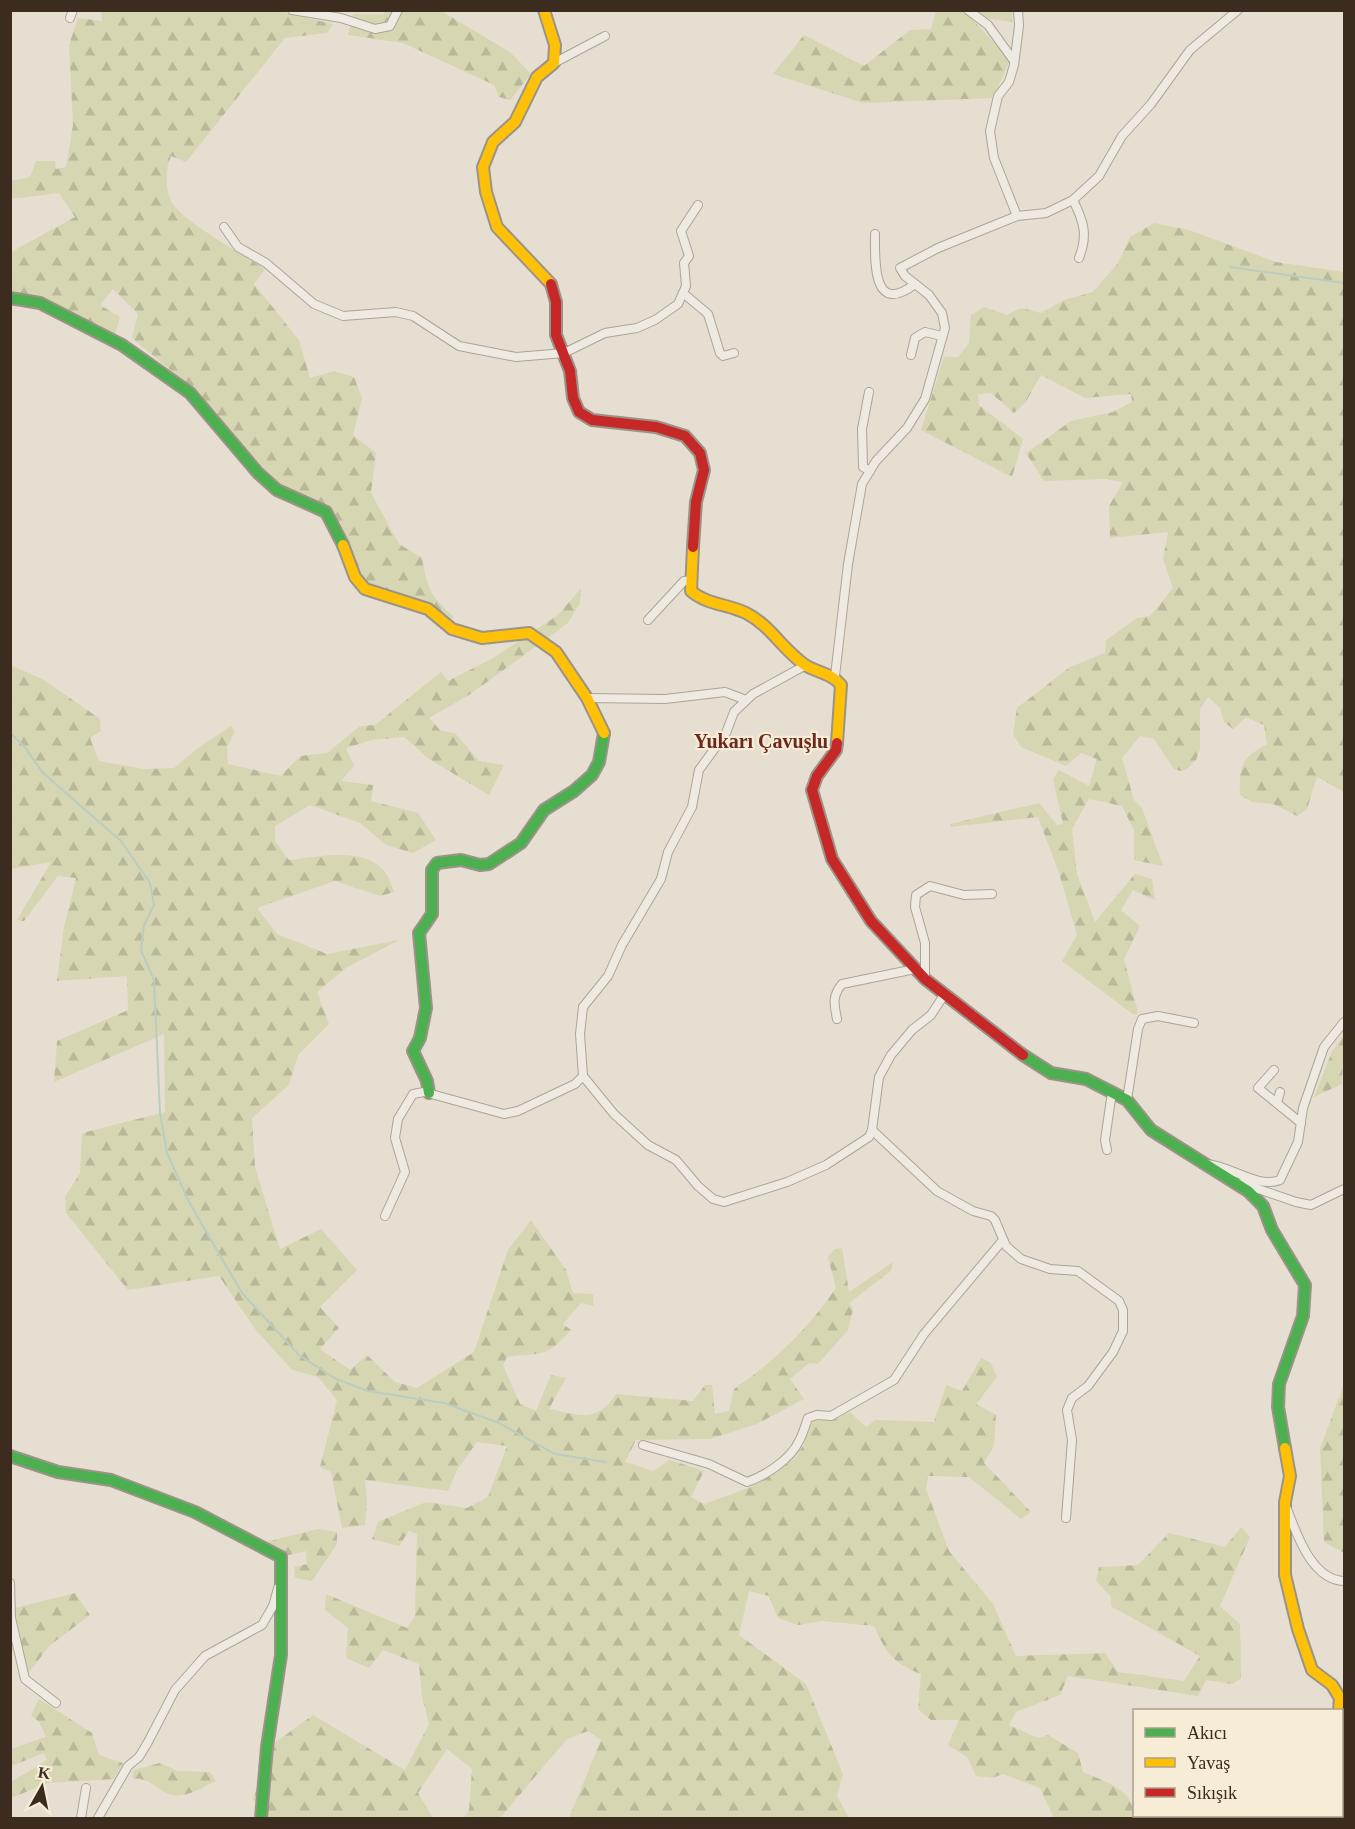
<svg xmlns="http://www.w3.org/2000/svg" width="1355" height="1829" viewBox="0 0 1355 1829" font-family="'Times New Roman',serif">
<defs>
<pattern id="forest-firs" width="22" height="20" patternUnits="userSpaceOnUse" patternTransform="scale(1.5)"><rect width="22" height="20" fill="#d7d6b2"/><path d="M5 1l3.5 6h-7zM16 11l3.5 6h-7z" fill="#b9b899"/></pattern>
</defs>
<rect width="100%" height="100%" fill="#e6ded0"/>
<g fill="url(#forest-firs)">
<path d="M101,10h172l60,14 -6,9 -42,5 -99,124 -15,-6c-6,15 -6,30 0,45 8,18 75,56 94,68l-11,15 45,56 11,38 24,-7 20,6 8,21 -9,37 23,18 -5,40 28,51 23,14c5,30 9,39 32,59l-6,3 -76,-33 -15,-16 -29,-63 -42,-18 -11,-9 -85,-95 -58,-48 6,-24 -25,-25 -13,16 20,12 -5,18 -71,-35 -33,-10v-38l64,-35 -16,-24 -48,6v-18l19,-4 6,-16h19l1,8 10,-2 7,-42 -4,-80 9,-27 24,3z"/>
<polygon points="385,10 441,11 510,52 531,74 510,100 499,97 494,85 403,43 348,35 353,14 384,14"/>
<polygon points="936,11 1012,11 1012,22 969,16 1010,60 993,98 863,103 773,74 804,35 864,66 910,30 931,29"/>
<path d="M1154,223l35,7 87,32 68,10v520l-27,-15 -10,32 -10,7 -24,-12 -21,-2 -12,-7c-1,-28 1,-37 27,-51l-3,-19 -18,-8 -13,12 -9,-7 -4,-14 -12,-11 -8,12v40l-4,11 -9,9 -6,2 -7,-2 -20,-30 -14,-3 -18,22 12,42 8,8 21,58 -29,-6v-30l-12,-24 -33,-7 -17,30 5,45 18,48 40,-48 17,5 3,21 -22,-10 -12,20 19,16 -16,33 14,53 -4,3 -72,-54 15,-26 -18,-62 -21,-56 -87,10 -1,-3 89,-21 18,22 6,-1 -10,-45 6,-9 30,16 8,-27 -16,-6 -15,13 -45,-19 -8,-13 4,-26 53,-41 35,-14 1,-13 31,-22 13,-2 23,-28 -10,-29 5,-27 -58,6 -1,-32 14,-24 -18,-3 -61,2 -18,-28 45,-32 42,-9 19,-10 -1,-8 -46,4 -44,-23 -16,28 -11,10 -23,-20 -13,1 1,11 44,34 -11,38 -91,-47 23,-73h14l11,-14 2,-28 13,-8 23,8 14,-7 20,5 23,-13 29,-8 25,-29 12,-26z"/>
<path d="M581,588l-1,15 -12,20 -99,72 -40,23 12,13 14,2 24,28 25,4 -15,30 -60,-36 -25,-22 -32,3 -26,8 8,18 -13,15 32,4 -2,16 47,12 18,27 -23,13 -27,-8 -26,-22 -50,-18 -35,21v15l14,19c28,-3 75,-14 95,11 5,5 7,14 10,21l-14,4 -45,-15 -78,27 20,26 50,20 72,-14 -53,28 -29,24 12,32 -31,31 -9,30 -37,33 3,49 25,82 41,-20 36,41 -37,37 19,21 -19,21 30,21 17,-15 28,27 22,6 57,-36 34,-102 23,-30 35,50 7,23 20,1 1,12 -13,-3 -18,21 8,6c-27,31 -30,21 -64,27l-4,8 17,39 16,7 15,-36 15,3 -17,31c31,6 48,15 67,-15l77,7 12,-16h7l3,29 14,-3 5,-22c43,-30 72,-58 102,-101l-8,-31 7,-8 7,-1 7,44 44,-30 -2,9 -42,32 4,6 -5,21 -30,34 -9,-1 -19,16 14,20 -47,25 -47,15 -74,1 -11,22 28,9 17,-11 34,11 -13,26 13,7 47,-17 44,-29 9,-14 5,-18 6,-5 21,-2 14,-7 16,15 9,-7 59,2 12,-37 16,6 19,-33 10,5 6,14 -21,27 20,11 -2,31 -10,17 47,49 -10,7 -52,-42 -41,-1 -2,13 23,62 44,53 23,52 89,-3 13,19 66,9 16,-25 -89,-50v-9l-15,-16 3,-14 39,-2 31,-32 56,14 16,-20 9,10 -30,69 20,18 1,55 -9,5 -26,-4 -8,16 -130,-20 -8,19 -44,17 -7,13 29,13 10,-3 30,18 5,19c20,9 51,17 51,44l18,2h-98l-14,-30 -37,-14 -11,4 -16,-2 -9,-19 -19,-12 11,-25h-28l-13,-11 3,-35c-28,-11 -35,-21 -47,-48l-52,-5 -24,4 -20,-7 -9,-22 -20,-5 -10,44 67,49 37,90 -6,22 12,22h-280l32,-78 -13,-9 -21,8 -67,79h-36l5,-8 3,-41 -25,-20 -29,44 15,25h-168l-12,-19 20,-55 40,-29 92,55 24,-46 -7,-27 -3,-33 -36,-14 -14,18 -23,-10 2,-30 -23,-18 1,-16 81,34 8,-12 2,-82 -8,-3 -10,15 -27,-7 6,-17 48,-20 41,6 21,-11 19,-51 -30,-4 -20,28 -9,21 -83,-11 2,23 -2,22 -23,3 -11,-56 -11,-5 17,-67 -19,-23 -26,-7 -37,-41 -36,-53 -91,14 -62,-77 -1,-16 15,-24 2,-40 83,-21 -1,-78 -110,48 3,-41 71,-31 -1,-34 -70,5 7,-54 12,-49 -18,-2 -34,45 -7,-1 34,-58 -40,7v-204l33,15 56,39 1,12 -11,7 9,23 45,8 30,-1 24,-20 33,-22 4,6 -8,15 1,17 53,12 19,-20 27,-3 33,-27 15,-1 66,-53 7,9 45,-23 65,-43z"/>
<polygon points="1344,1034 1342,1084 1314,1097 1332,1052"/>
<polygon points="1344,1384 1344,1553 1324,1542 1320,1449"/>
<polygon points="318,1529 337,1532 337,1544 312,1581 295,1578 294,1567 307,1564 306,1551 285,1556 266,1542"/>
<polygon points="75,1593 90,1615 49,1646 27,1675 19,1646 11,1653 11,1609"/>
<polygon points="39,1699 92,1733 99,1755 123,1763 114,1779 48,1783 11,1798 11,1782 47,1760 44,1753 11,1766 11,1749 46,1737 39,1722 31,1715"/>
<path d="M160,1763l18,8 32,1 6,9c-13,6 -32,19 -47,13 -13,-5 -20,-17 -35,-15l-2,-3 2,-6z"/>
</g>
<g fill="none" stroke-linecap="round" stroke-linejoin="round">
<g stroke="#bbccc1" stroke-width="2">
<polyline points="1230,267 1344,283"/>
<polyline points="10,733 24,746 42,772 121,841 150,883 154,905 144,925 141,950 154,980 160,1113 167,1153 189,1202 242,1293 299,1355 336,1379 368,1391 444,1403 499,1423 555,1454 606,1462"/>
</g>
<defs>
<g id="street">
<polyline points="292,10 341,18 375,29 390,26 398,10"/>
<polyline points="968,10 988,25 1014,61"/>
<polyline points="70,18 73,10"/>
<polyline points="554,63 605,36"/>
<path d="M1073,200c11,22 15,35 6,58"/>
<polyline points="1017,216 994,158 990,131 998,96 1009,82 1014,65 1019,26 1018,10"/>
<polyline points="224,227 238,247 266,263 314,304 343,316 396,312 413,316 459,346 516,357 564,353 605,333 637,328 655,320 678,304 686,286 684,263 689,256 681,231 698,205"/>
<path d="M875,234c0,27 -3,83 40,50"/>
<polyline points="683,293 708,314 720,353 723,356 734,353"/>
<polyline points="911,355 915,338 925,332 942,336"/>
<polyline points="869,392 862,429 863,467 870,471"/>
<polyline points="648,620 684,581 692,580"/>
<polyline points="806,665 753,694 734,712 726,733 699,770 692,807 668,852 661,879 622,945 608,976 583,1007 580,1034 583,1076 614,1114 648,1145 676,1160 698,1186 713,1199 724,1202 787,1182 826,1165 869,1137 872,1130 879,1077 891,1055 912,1030 931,1015 944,995"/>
<polyline points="835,676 848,564 862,484 876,461 907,428 925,399 945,328 942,313 929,295 905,276 900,268 938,248 1017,216 1046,213 1073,200 1099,176 1122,136 1151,104 1190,50 1238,10"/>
<polyline points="587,698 665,699 725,692 746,700"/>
<polyline points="925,979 925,943 915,907 916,895 930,886 964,895 992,894"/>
<path d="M837,1019c-3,-15 -5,-23 5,-35l73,-15"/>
<polyline points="1274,1070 1258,1088 1301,1123"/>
<polyline points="1127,1100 1138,1029 1142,1019 1158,1016 1194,1023"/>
<polyline points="1277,1103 1280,1092"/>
<polyline points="872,1130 937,1191 973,1211 991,1216 995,1220 1006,1246 1021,1259 1050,1269 1078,1271 1119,1301 1123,1310 1123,1331 1113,1352 1088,1386 1072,1398 1067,1410 1072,1440 1066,1518"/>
<polyline points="1107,1150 1105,1140 1112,1092"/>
<path d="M1206,1164c24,1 51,25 74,16l18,-38 5,-34 21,-61 20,-25"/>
<polyline points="1241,1183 1296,1202 1311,1205 1344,1189"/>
<polyline points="385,1216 405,1172 395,1138 398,1119 413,1094 424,1092 504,1114 518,1111 575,1084 583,1076"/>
<path d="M643,1445l66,19 38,18c18,-6 44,-23 52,-41 4,-7 6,-15 9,-23l9,-3 14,1 63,-36 30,-46 79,-94"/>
<path d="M1287,1509c10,26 25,71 57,72"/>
<polyline points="10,1583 11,1618 25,1679 56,1703"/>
<polyline points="81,1818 86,1788"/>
<polyline points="98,1818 128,1766 139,1757 148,1742 175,1690 205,1656 262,1625 273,1606 278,1588"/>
</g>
<g id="fast">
<polyline points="10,298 40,303 122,345 190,393 258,473 277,490 326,512 343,545"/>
<polyline points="1023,1055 1051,1073 1086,1079 1127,1100 1151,1130 1248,1191 1263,1206 1272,1230 1305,1285 1303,1316 1279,1384 1278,1407 1285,1448"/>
<polyline points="429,1093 427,1081 413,1051 420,1038 426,1008 419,933 432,914 432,870 437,863 461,860 480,865 489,864 521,843 544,810 574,791 592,775 599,762 604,733"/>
<polyline points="10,1456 58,1472 111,1480 195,1512 281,1557 281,1655 267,1747 261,1818"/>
</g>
<g id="slow">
<polyline points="544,10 555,45 554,63 537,77 515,122 493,142 483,167 486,192 497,227 551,284"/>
<polyline points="343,545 355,577 365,589 428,609 452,629 482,638 529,633 556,652 587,698 604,733"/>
<path d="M693,547l-2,44c16,14 37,13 55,22 24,12 37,37 59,52 13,8 26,8 36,20l-4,58"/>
<polyline points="1285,1448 1290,1476 1285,1502 1285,1575 1298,1629 1312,1670 1332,1685 1340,1698 1339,1710"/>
</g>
<g id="jam">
<polyline points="551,284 556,302 556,335 570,371 573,398 579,412 592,420 656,427 685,436 700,453 704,470 696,502 693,547"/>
<polyline points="837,743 836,750 817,776 812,790 832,859 871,921 925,979 1023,1055"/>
<polyline points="1333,1818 1334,1816"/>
</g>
</defs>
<use href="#street" stroke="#aca498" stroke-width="10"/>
<use href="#fast" stroke="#9c9388" stroke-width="14"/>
<use href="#slow" stroke="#9c9388" stroke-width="14"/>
<use href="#jam" stroke="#9c9388" stroke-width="14"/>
<use href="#street" stroke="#eeeae1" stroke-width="8"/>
<use href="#fast" stroke="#4caf50" stroke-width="10"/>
<use href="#slow" stroke="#ffc107" stroke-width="10"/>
<use href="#jam" stroke="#c62828" stroke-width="10"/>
</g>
<g text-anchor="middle" stroke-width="4.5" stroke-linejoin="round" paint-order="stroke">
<g font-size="20" font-weight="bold" fill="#6b2a1d" stroke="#f7edd6">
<text x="761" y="748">Yukarı Çavuşlu</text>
</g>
</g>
<rect width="1355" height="1829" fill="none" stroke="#3c2c1f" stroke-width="24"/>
<rect x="1133" y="1709" width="210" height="108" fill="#f7edd6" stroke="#aca08d" stroke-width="1.5"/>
<rect x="1145" y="1728" width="30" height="9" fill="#4caf50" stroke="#aca08d" stroke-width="1.5"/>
<text x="1187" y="1739" font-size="18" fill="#3c2c1f">Akıcı</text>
<rect x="1145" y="1758" width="30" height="9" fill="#ffc107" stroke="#aca08d" stroke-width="1.5"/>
<text x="1187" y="1769" font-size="18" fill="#3c2c1f">Yavaş</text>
<rect x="1145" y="1788" width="30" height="9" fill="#c62828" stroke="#aca08d" stroke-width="1.5"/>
<text x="1187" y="1799" font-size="18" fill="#3c2c1f">Sıkışık</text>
<g transform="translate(42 1787) rotate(9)" stroke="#f7edd6" stroke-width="4.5" paint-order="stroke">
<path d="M0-4.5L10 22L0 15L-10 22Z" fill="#3c2c1f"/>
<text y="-9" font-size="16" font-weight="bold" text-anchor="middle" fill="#3c2c1f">K</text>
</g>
</svg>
